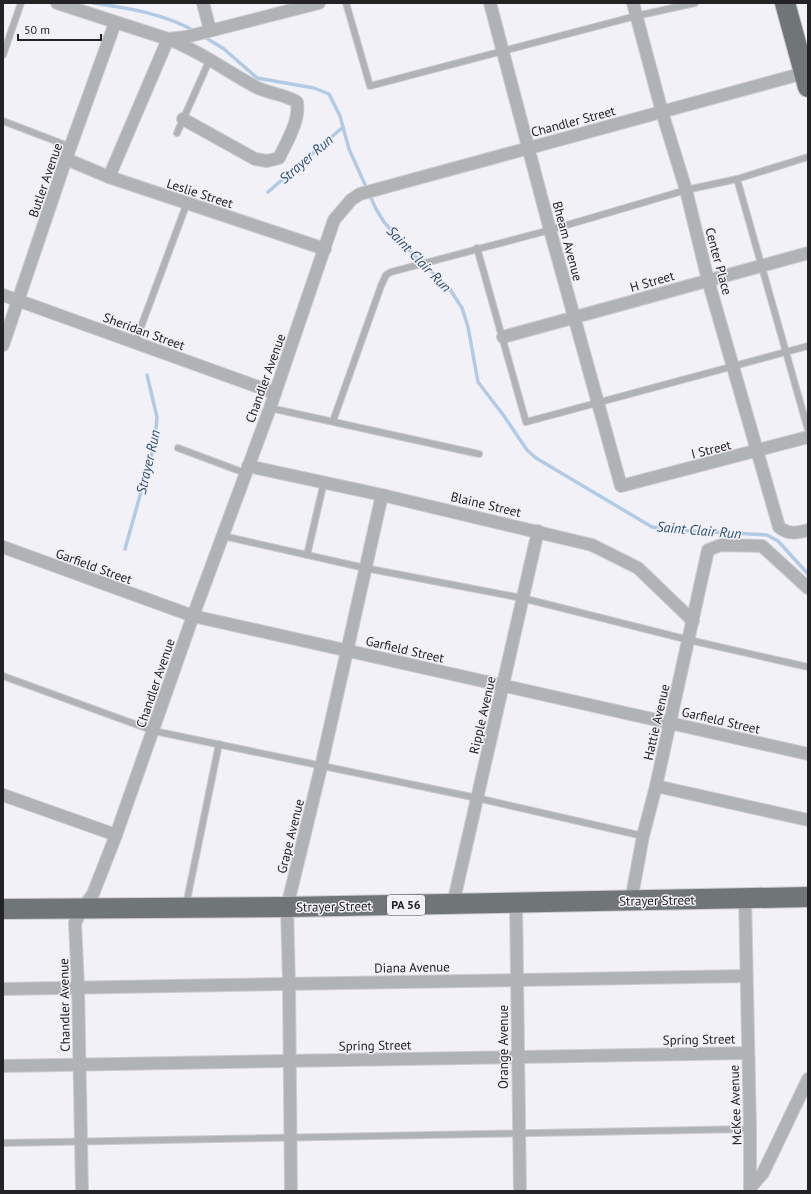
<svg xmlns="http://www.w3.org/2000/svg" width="811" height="1194" viewBox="0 0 811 1194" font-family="'PT Sans',sans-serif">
<rect width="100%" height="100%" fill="#f2f1f7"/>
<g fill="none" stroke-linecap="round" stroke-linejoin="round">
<g stroke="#b1cbe7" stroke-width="3.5">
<path d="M93,3c35,5 73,11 103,29"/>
<polyline points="203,36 224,49 257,78 314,88 329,94 340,116 349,149 376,209 384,222 414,255 449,288 462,308 468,327 478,382 504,416 527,450 536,458 652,527 671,530 767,535 778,541 808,574"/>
<polyline points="268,192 343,127"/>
<polyline points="125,549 155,442 157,417 147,375"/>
</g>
<defs>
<g id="service">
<polyline points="346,3 370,86 636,16 695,3"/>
<polyline points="3,55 21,3"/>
<polyline points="3,121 71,147"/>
<polyline points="177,133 210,59"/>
<polyline points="737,179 808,430"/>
<polyline points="477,248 526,422 808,346"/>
<polyline points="135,343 187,203"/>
<polyline points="270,408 479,454"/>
<polyline points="333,421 381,286 386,275 391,272 550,230 686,190 737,179 808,157"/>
<polyline points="178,448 245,473"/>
<polyline points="223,536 365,568 522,598 689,640 808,667"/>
<polyline points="307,555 324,482"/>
<polyline points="3,676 154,731 477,798 643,836"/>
<polyline points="186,905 219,744"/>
<polyline points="3,1143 750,1129"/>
</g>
<g id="minor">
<polyline points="57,3 168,39 186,37 319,3"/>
<polyline points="203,3 210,30"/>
<polyline points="490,3 550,230 621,486 808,437"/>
<path d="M633,3l29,109 24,78 22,90 71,247c10,8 17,6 29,3"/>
<polyline points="66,159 109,177 325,249"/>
<path d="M109,177l59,-138c32,12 58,32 88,48 13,7 29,7 41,15 3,19 -10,39 -18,56l-12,3 -12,-2 -72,-40"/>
<polyline points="3,295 275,393"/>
<polyline points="503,337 808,253"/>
<polyline points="3,345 66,159 115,23"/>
<polyline points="248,466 382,495 592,545 638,568 693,621"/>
<polyline points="3,547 193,616 808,754"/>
<polyline points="656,786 808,820"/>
<polyline points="3,795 116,835"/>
<polyline points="745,898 750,1129 750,1191"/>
<polyline points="631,901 643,836 656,786 708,550 721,545 762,546 808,588"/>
<polyline points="516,903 520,1191"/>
<polyline points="453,904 538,531"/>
<polyline points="3,989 746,976"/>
<polyline points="3,1066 747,1053"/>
<polyline points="750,1188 763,1173 808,1079"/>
<polyline points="82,1191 78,987 75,923 82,909 93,894 116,835 193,616 270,408 334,220 351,200 360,194 804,73"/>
<polyline points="291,1191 289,984 287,907 321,767 382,495"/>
</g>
<g id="trunk">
<polyline points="785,3 808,87"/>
<polyline points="3,909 287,907 808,897"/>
</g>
</defs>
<use href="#service" stroke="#cdccd1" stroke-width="8"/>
<use href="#minor" stroke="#cdccd1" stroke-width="14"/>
<use href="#trunk" stroke="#cdccd1" stroke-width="22"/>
<use href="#service" stroke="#b0b3b5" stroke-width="6"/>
<use href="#minor" stroke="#b0b3b5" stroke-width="12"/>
<use href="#trunk" stroke="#707678" stroke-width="20"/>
</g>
<g text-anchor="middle" stroke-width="3" stroke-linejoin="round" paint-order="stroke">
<rect fill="#f2f1f7" stroke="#616064" stroke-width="1" x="387" y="895" width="38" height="20" rx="3"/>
<g font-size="12" font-weight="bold" fill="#232225">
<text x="406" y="909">PA 56</text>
</g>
<g font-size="13" fill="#232225" stroke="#f2f1f7">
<text transform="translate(573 121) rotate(-15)" y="5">Chandler Street</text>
<text transform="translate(45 180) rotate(-71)" y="5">Butler Avenue</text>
<text transform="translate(200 193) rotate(18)" y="5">Leslie Street</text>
<text transform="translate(568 241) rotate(75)" y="5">Bheam Avenue</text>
<text transform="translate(719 261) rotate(75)" y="5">Center Place</text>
<text transform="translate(652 281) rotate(-16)" y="5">H Street</text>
<text transform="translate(144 331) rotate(20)" y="5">Sheridan Street</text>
<text transform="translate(265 378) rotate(-70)" y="5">Chandler Avenue</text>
<text transform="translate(711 449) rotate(-14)" y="5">I Street</text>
<text transform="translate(486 504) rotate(13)" y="5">Blaine Street</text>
<text transform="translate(94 566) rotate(20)" y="5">Garfield Street</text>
<text transform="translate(405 649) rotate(13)" y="5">Garfield Street</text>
<text transform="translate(155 683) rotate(-71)" y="5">Chandler Avenue</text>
<text transform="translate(482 715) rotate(-77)" y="5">Ripple Avenue</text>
<text transform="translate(721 720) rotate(13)" y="5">Garfield Street</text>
<text transform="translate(656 722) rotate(-77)" y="5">Hattie Avenue</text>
<text transform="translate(290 836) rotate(-76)" y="5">Grape Avenue</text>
<text transform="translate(657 900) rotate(-1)" y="5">Strayer Street</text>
<text transform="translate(334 906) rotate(-1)" y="5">Strayer Street</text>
<text transform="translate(412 967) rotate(-1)" y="5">Diana Avenue</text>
<text transform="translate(64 1005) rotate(-91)" y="5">Chandler Avenue</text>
<text transform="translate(699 1039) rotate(-1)" y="5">Spring Street</text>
<text transform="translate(375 1045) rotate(-1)" y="5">Spring Street</text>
<text transform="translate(503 1047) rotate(-90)" y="5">Orange Avenue</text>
<text transform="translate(735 1105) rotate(-92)" y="5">McKee Avenue</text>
</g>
<g font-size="14" font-style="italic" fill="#2a4f76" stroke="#f2f1f7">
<text transform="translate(306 159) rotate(-41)" y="5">Strayer Run</text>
<text transform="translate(419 259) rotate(46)" y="5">Saint Clair Run</text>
<text transform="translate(148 462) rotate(-77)" y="5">Strayer Run</text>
<text transform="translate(699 530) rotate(5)" y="5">Saint Clair Run</text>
</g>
</g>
<rect width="811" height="1194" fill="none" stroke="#232225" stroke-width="8"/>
<path d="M18 34v6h83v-6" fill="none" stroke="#232225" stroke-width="2"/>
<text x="24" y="34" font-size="12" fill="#232225" stroke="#f2f1f7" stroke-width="3" paint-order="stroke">50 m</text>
</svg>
